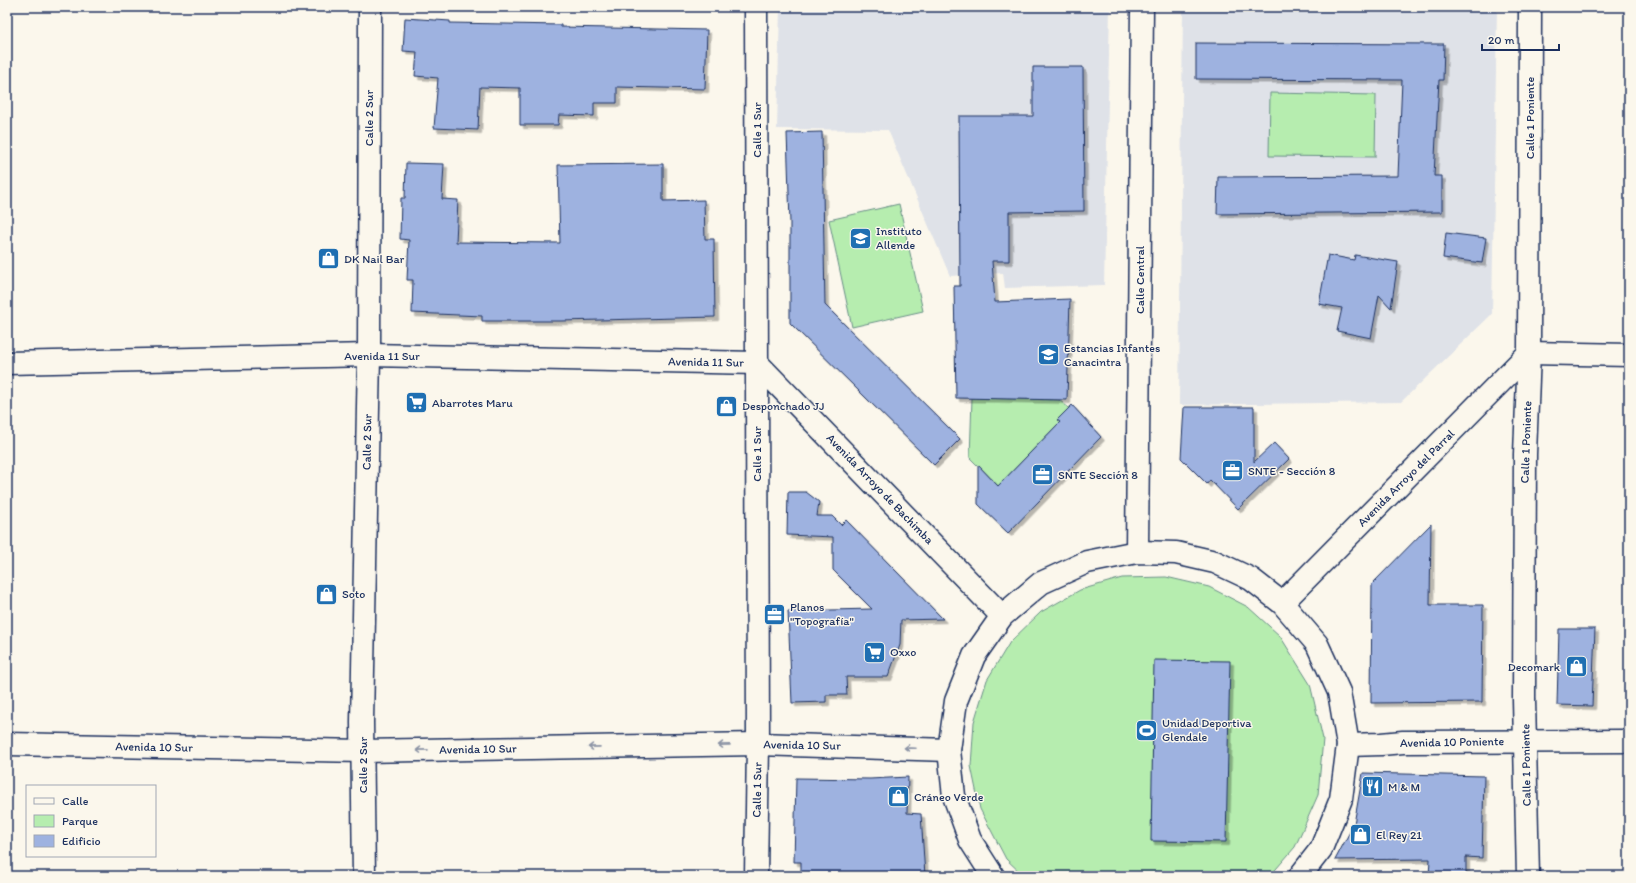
<svg xmlns="http://www.w3.org/2000/svg" width="1636" height="883" viewBox="0 0 1636 883" font-family="Itim,sans-serif">
<defs>
<filter id="shadow"><feDropShadow dx="3.5" dy="3.5" stdDeviation="0" flood-color="#0004"/></filter>
</defs>
<rect width="100%" height="100%" fill="#fbf7ec"/>
<filter id="ink" filterUnits="userSpaceOnUse"><feTurbulence type="fractalNoise" baseFrequency=".025" numOctaves="2"/><feDisplacementMap in="SourceGraphic" scale="8" xChannelSelector="R" yChannelSelector="G"/><feConvolveMatrix kernelMatrix="1 2 1 2 8 2 1 2 1" color-interpolation-filters="sRGB"/></filter>
<g filter="url(#ink)">
<g fill="#dfe2e8">
<polygon points="780,7 1110,7 1104,285 1005,288 1003,273 950,276 888,130 777,129"/>
<polygon points="1183,7 1497,7 1492,314 1401,402 1179,405"/>
</g>
<g fill="#b6edaf" stroke="#688e86">
<polygon points="1270,93 1376,95 1375,157 1269,156"/>
<polygon points="899,204 923,311 852,327 829,220"/>
<polygon points="972,398 1059,400 1069,408 1058,420 1060,422 998,486 970,458"/>
<polygon points="1166,577 1209,587 1248,607 1280,636 1310,684 1323,739 1318,795 1295,847 1270,876 1024,876 1006,859 980,809 971,766 974,722 987,680 1010,642 1041,612 1080,590 1122,578"/>
</g>
<g fill="#9eb2e0" stroke="#1b2f5e" filter="url(#shadow)">
<polygon points="405,18 450,21 450,23 561,25 561,27 707,30 705,89 617,87 617,103 594,103 594,116 559,115 558,125 520,125 520,88 480,87 478,130 434,128 438,78 415,76 417,52 403,51"/>
<polygon points="1196,43 1444,44 1443,80 1439,80 1434,176 1442,176 1442,212 1217,214 1218,177 1398,176 1402,80 1196,79"/>
<polygon points="1033,67 1083,67 1084,211 1009,212 1009,261 992,261 995,302 1070,299 1067,400 956,398 954,286 960,286 959,116 1033,116"/>
<polygon points="822,132 825,305 960,439 934,465 790,323 790,223 787,133"/>
<polygon points="406,163 444,164 442,199 458,200 456,242 560,243 558,165 663,164 663,201 704,200 705,239 714,239 715,317 562,321 482,321 482,316 412,313 413,280 407,280 409,240 400,239 401,198 405,198"/>
<polygon points="1446,233 1486,238 1482,263 1443,258"/>
<polygon points="1328,255 1354,260 1355,255 1398,262 1391,308 1379,295 1371,338 1337,331 1342,308 1319,304"/>
<polygon points="1072,405 1101,437 1008,533 978,504 978,465 998,486 1060,422 1057,420"/>
<polygon points="1184,407 1254,407 1254,462 1274,443 1289,459 1238,509 1210,480 1207,484 1181,458"/>
<polygon points="788,492 806,492 819,502 817,516 832,516 841,525 846,520 943,619 901,620 900,645 888,677 846,677 847,695 826,695 826,702 792,703 788,611 872,609 833,570 833,537 787,535"/>
<polygon points="1431,524 1430,605 1483,605 1482,702 1371,703 1372,584"/>
<polygon points="1559,629 1595,629 1592,706 1557,705"/>
<polygon points="1154,660 1230,661 1226,842 1151,841"/>
<polygon points="1363,773 1484,776 1482,858 1466,857 1466,876 1429,876 1430,859 1335,860 1354,824"/>
<polygon points="908,777 907,813 921,814 925,876 801,876 801,862 794,862 796,778 870,779"/>
</g>
<g fill="none" stroke-linecap="round" stroke-linejoin="round">
<defs>
<g id="street">
<polyline points="1529,353 1629,355"/>
<polyline points="7,363 369,355 757,363 1002,616"/>
<polyline points="1282,603 1529,353"/>
<polyline points="1348,745 1381,744 1403,742 1629,741"/>
<polyline points="364,876 362,722 369,355 370,7"/>
<polyline points="756,876 758,744 756,7"/>
<polyline points="1528,876 1524,699 1525,454 1529,353 1530,7"/>
</g>
<g id="secondary">
<polyline points="1137,552 1142,7"/>
<polyline points="7,744 363,751 758,744 949,750"/>
<polyline points="993,876 970,840 954,796 949,750 956,701 974,656 1002,616 1041,583 1087,562 1137,552 1176,553 1215,562 1251,579 1282,603 1317,644 1339,692 1348,745 1341,799 1321,849 1300,876"/>
</g>
</defs>
<use href="#street" stroke="#1b2f5e" stroke-width="25"/>
<use href="#secondary" stroke="#1b2f5e" stroke-width="25"/>
<use href="#street" stroke="#fbf7ec" stroke-width="22"/>
<use href="#secondary" stroke="#fbf7ec" stroke-width="22"/>
</g>
<defs><path id="oneway-shaft" d="M-6 0H5M1.5-3L5.5 0L1.5 3" fill="none" stroke-width="1.6" stroke-linecap="round" stroke-linejoin="round"/></defs>
<g stroke="#8b93a5">
<use href="#oneway-shaft" transform="translate(724 745) rotate(179)"/>
<use href="#oneway-shaft" transform="translate(594 747) rotate(179)"/>
<use href="#oneway-shaft" transform="translate(910 748) rotate(-178)"/>
<use href="#oneway-shaft" transform="translate(422 750) rotate(179)"/>
</g>
</g>
<defs>
<symbol id="school-square" viewBox="-11 -11 22 22"><rect x="-9" y="-9" width="18" height="18" rx="4" fill="#1f6fb2" stroke="#fbf7ec"/><path d="M0-5L7-2L0 1L-7-2ZM-4 1L0 2.5L4 1V4Q0 6-4 4Z" fill="#fff"/></symbol>
<symbol id="shop-square" viewBox="-11 -11 22 22"><rect x="-9" y="-9" width="18" height="18" rx="4" fill="#1f6fb2" stroke="#fbf7ec"/><path d="M-5-2.5h2.3a2.7 3.5 0 0 1 5.4 0H5L5.5 6h-11ZM-1.5-2.5h3a1.5 2.3 0 0 0-3 0Z" fill="#fff"/></symbol>
<symbol id="supermarket-square" viewBox="-11 -11 22 22"><rect x="-9" y="-9" width="18" height="18" rx="4" fill="#1f6fb2" stroke="#fbf7ec"/><path d="M-6-5.5h2.5l.6 2H6L4.5 2H-2.5L-4.4-4H-6ZM-1.5 3.2a1.3 1.3 0 1 0 .1 0ZM3 3.2a1.3 1.3 0 1 0 .1 0Z" fill="#fff"/></symbol>
<symbol id="office-square" viewBox="-11 -11 22 22"><rect x="-9" y="-9" width="18" height="18" rx="4" fill="#1f6fb2" stroke="#fbf7ec"/><path d="M-6-3h4V-5.5h4V-3h4V5H-6ZM-1-4.5V-3h2v-1.5ZM-6 0V1H6V0Z" fill="#fff"/></symbol>
<symbol id="stadium-square" viewBox="-11 -11 22 22"><rect x="-9" y="-9" width="18" height="18" rx="4" fill="#1f6fb2" stroke="#fbf7ec"/><path d="M0-5a6.5 5 0 1 0 0 10a6.5 5 0 1 0 0-10ZM-3.5-1.8h7v3.6h-7Z" fill="#fff"/></symbol>
<symbol id="restaurant-square" viewBox="-11 -11 22 22"><rect x="-9" y="-9" width="18" height="18" rx="4" fill="#1f6fb2" stroke="#fbf7ec"/><path d="M-5-6h1v4h1v-4h1v4h1v-4h1v5L-1.5 .5V6h-2V.5L-5-1ZM5-6V6H3V1.5H1.5Q1.5-4 5-6Z" fill="#fff"/></symbol>
</defs>
<g fill-rule="evenodd">
<use href="#school-square" x="848" y="226" width="25" height="25"/>
<use href="#shop-square" x="316" y="246" width="25" height="25"/>
<use href="#school-square" x="1036" y="342" width="25" height="25"/>
<use href="#supermarket-square" x="404" y="390" width="25" height="25"/>
<use href="#shop-square" x="714" y="394" width="25" height="25"/>
<use href="#office-square" x="1220" y="458" width="25" height="25"/>
<use href="#office-square" x="1030" y="462" width="25" height="25"/>
<use href="#shop-square" x="314" y="582" width="25" height="25"/>
<use href="#office-square" x="762" y="602" width="25" height="25"/>
<use href="#supermarket-square" x="862" y="640" width="25" height="25"/>
<use href="#shop-square" x="1564" y="654" width="25" height="25"/>
<use href="#stadium-square" x="1134" y="718" width="25" height="25"/>
<use href="#restaurant-square" x="1360" y="774" width="25" height="25"/>
<use href="#shop-square" x="886" y="784" width="25" height="25"/>
<use href="#shop-square" x="1348" y="822" width="25" height="25"/>
</g>
<g text-anchor="middle" stroke-width="3" stroke-linejoin="round" paint-order="stroke">
<g font-size="12" fill="#1b2f5e" stroke="#fbf7ec">
<text transform="translate(369 118) rotate(-90)" y="4">Calle 2 Sur</text>
<text transform="translate(1530 118) rotate(-90)" y="4">Calle 1 Poniente</text>
<text transform="translate(757 130) rotate(-90)" y="4">Calle 1 Sur</text>
<text transform="translate(1140 280) rotate(-90)" y="4">Calle Central</text>
<text x="382" y="360">Avenida 11 Sur</text>
<text transform="translate(706 362) rotate(1)" y="4">Avenida 11 Sur</text>
<text transform="translate(367 442) rotate(-89)" y="4">Calle 2 Sur</text>
<text transform="translate(1526 442) rotate(-88)" y="4">Calle 1 Poniente</text>
<text transform="translate(757 454) rotate(-90)" y="4">Calle 1 Sur</text>
<text transform="translate(1406 478) rotate(-45)" y="4">Avenida Arroyo del Parral</text>
<text transform="translate(880 489) rotate(46)" y="4">Avenida Arroyo de Bachimba</text>
<text transform="translate(1452 742) rotate(-1)" y="4">Avenida 10 Poniente</text>
<text transform="translate(802 745) rotate(1)" y="4">Avenida 10 Sur</text>
<text transform="translate(154 747) rotate(1)" y="4">Avenida 10 Sur</text>
<text transform="translate(478 749) rotate(-1)" y="4">Avenida 10 Sur</text>
<text transform="translate(363 765) rotate(-90)" y="4">Calle 2 Sur</text>
<text transform="translate(1526 765) rotate(-91)" y="4">Calle 1 Poniente</text>
<text transform="translate(757 790) rotate(-89)" y="4">Calle 1 Sur</text>
</g>
<g font-size="12" fill="#1b2f5e" stroke="#fbf7ec" text-anchor="start">
<text x="876" y="235">Instituto<tspan x="876" dy="14">Allende</tspan></text>
<text x="344" y="263">DK Nail Bar</text>
<text x="1064" y="352">Estancias Infantes<tspan x="1064" dy="14">Canacintra</tspan></text>
<text x="432" y="407">Abarrotes Maru</text>
<text x="742" y="410">Desponchado JJ</text>
<text x="1248" y="475">SNTE - Sección 8</text>
<text x="1058" y="479">SNTE Sección 8</text>
<text x="342" y="598">Soto</text>
<text x="790" y="611">Planos<tspan x="790" dy="14">"Topografía"</tspan></text>
<text x="890" y="656">Oxxo</text>
<text x="1560" y="671" text-anchor="end">Decomark</text>
<text x="1162" y="727">Unidad Deportiva<tspan x="1162" dy="14">Glendale</tspan></text>
<text x="1388" y="791">M &amp; M</text>
<text x="914" y="801">Cráneo Verde</text>
<text x="1376" y="839">El Rey 21</text>
</g>
</g>
<rect width="1636" height="883" fill="none" stroke="#fbf7ec" stroke-width="24"/>
<rect x="12" y="12" width="1612" height="859" fill="none" stroke="#1b2f5e" stroke-width="1.5" filter="url(#ink)"/>
<rect x="26" y="785" width="130" height="72" fill="#fbf7ec" stroke="#a1a7b3"/>
<rect x="34" y="798" width="20" height="6" fill="#fbf7ec" stroke="#a1a7b3"/>
<text x="62" y="805" font-size="12" fill="#1b2f5e">Calle</text>
<rect x="34" y="815" width="20" height="12" fill="#b6edaf" stroke="#a1a7b3"/>
<text x="62" y="825" font-size="12" fill="#1b2f5e">Parque</text>
<rect x="34" y="835" width="20" height="12" fill="#9eb2e0" stroke="#a1a7b3"/>
<text x="62" y="845" font-size="12" fill="#1b2f5e">Edificio</text>
<path d="M1482 44v6h77v-6" fill="none" stroke="#1b2f5e" stroke-width="2"/>
<text x="1488" y="44" font-size="12" fill="#1b2f5e" stroke="#fbf7ec" stroke-width="3" paint-order="stroke">20 m</text>
</svg>
